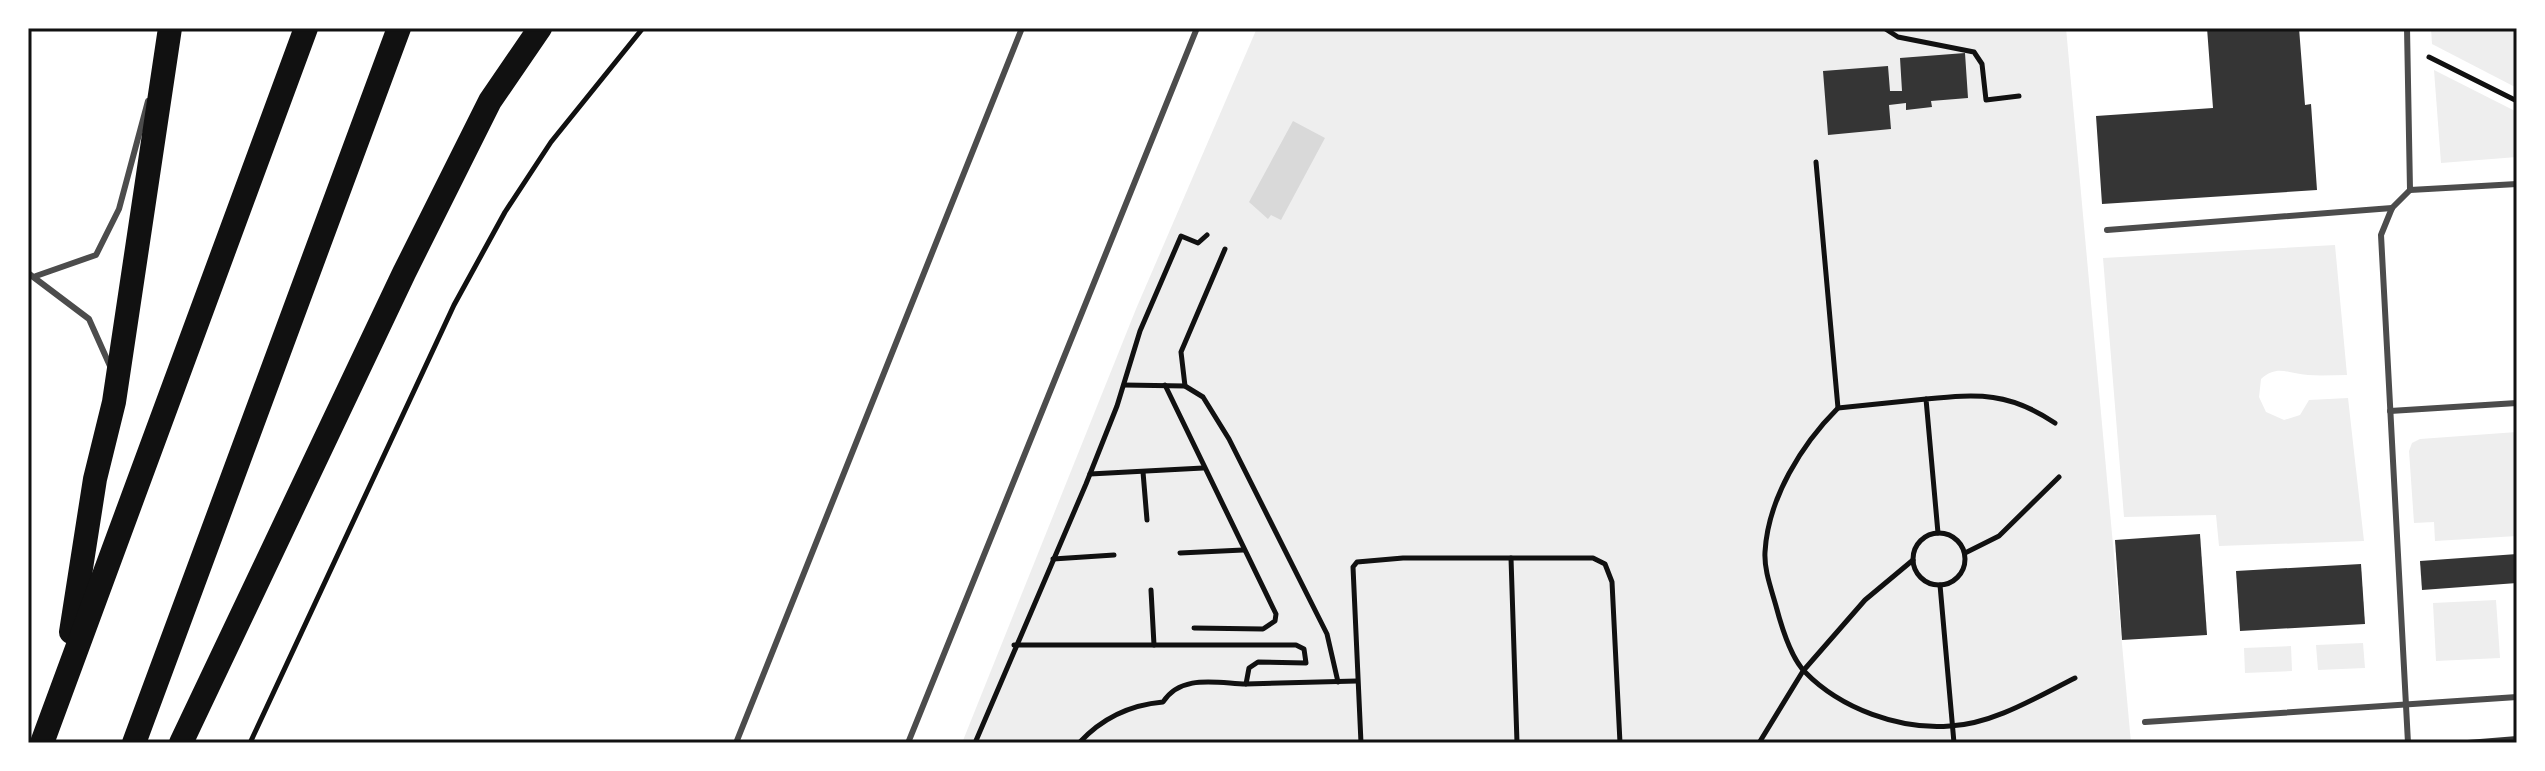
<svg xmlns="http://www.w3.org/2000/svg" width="2545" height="771" viewBox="0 0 2545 771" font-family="'Sofia Sans Condensed',sans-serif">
<rect width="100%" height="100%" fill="#fff"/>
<g fill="#eee">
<polygon points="1257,28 2066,28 2131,743 962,743 1136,309"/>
<polygon points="2431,28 2517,28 2517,88 2432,44"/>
<polygon points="2434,70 2517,112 2517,157 2441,163"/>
<path d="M2335,245l12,130c-13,0 -26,1 -39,0 -20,-1 -30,-11 -47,4l-2,18 7,15 18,8 16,-5 9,-15 39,-2 16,143 -145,5 -3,-31 -92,2 -21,-259z"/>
<polygon points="2517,432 2517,536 2435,541 2434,522 2414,523 2409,451 2412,443 2420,439"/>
<polygon points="2496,600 2500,658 2436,661 2433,603"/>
<polygon points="2363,643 2365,668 2318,670 2316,645"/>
<polygon points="2291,646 2292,671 2245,673 2244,648"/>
</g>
<polygon fill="#d9d9d9" points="1293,121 1325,138 1281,220 1271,215 1268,219 1249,202"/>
<g fill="#353535">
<polygon points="2207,28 2299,28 2305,105 2311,104 2317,190 2102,204 2096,116 2213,108"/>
<polygon points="1965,53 1968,98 1931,101 1932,107 1906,110 1906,103 1889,105 1891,129 1828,135 1823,71 1888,66 1890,91 1902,91 1900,58"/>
<polygon points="2200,534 2207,635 2122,640 2115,540"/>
<polygon points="2517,554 2517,583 2422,590 2420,561"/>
<polygon points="2361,564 2365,624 2240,631 2236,571"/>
<polygon points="2517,736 2517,743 2455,743 2455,741"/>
</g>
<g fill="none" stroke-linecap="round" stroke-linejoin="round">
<g stroke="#111" stroke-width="5">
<polyline points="1884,28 1898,37 1974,52 1982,64 1986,100 2019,96"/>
<polyline points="2429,57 2517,101"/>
<polyline points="1816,162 1838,408 1926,399"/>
<polyline points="1124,385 1185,386 1203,397 1229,439 1327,634 1338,682"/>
<polyline points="1165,385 1276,614 1275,621 1263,629 1194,628"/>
<polyline points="1185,386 1181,352 1225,249"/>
<path d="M1838,408c-36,36 -70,90 -73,144 -1,18 6,36 11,54 5,19 15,52 29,66 36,37 95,58 145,54 43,-2 87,-29 125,-48"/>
<polyline points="1143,472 1147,520"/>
<polyline points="1090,474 1203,468"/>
<path d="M1938,533l-12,-134c53,-5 83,-7 129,24"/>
<circle cx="1939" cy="559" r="26"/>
<polyline points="1180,553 1243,550"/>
<polyline points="1965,553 1999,536 2059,477"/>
<polyline points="1511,558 1517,743"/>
<polyline points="1053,559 1114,555"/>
<polyline points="1940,585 1954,743"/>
<polyline points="1151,590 1154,645"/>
<polyline points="1014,645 1296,645 1304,649 1306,663 1258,662 1249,668 1246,684 1357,681"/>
<polyline points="250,743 454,305 505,212 551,142 643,28"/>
<polyline points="975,743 1086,484 1117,406 1140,331 1181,236 1198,243 1207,235"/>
<path d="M1079,743c23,-25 50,-38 84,-41 18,-28 53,-19 83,-18"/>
<polyline points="1361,743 1353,567 1357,562 1403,558 1593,558 1605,564 1612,582 1620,743"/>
<polyline points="1759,743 1803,671 1865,600 1913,560"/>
</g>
<g stroke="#4c4c4c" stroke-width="6">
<polyline points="2407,28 2410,190 2392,208 2381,235 2408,743"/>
<polyline points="2410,190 2517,184"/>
<polyline points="2107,230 2392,208"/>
<polyline points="28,273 89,319 110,366"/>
<polyline points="36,276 96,255 119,209 148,101"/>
<polyline points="2390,411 2517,403"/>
<polyline points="2145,722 2517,697"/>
<polyline points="736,743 1022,28"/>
<polyline points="908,743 1197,28"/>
</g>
<g stroke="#111" stroke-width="24">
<polyline points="71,632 95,479 114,402 170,28"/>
<polyline points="42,743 306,28"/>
<polyline points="134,743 399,28"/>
<polyline points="181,743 404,273 490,101 540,28"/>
</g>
</g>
<rect width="2545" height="771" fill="none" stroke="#ffffff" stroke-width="60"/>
<rect x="30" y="30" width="2485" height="711" fill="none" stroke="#111" stroke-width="3"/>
</svg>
